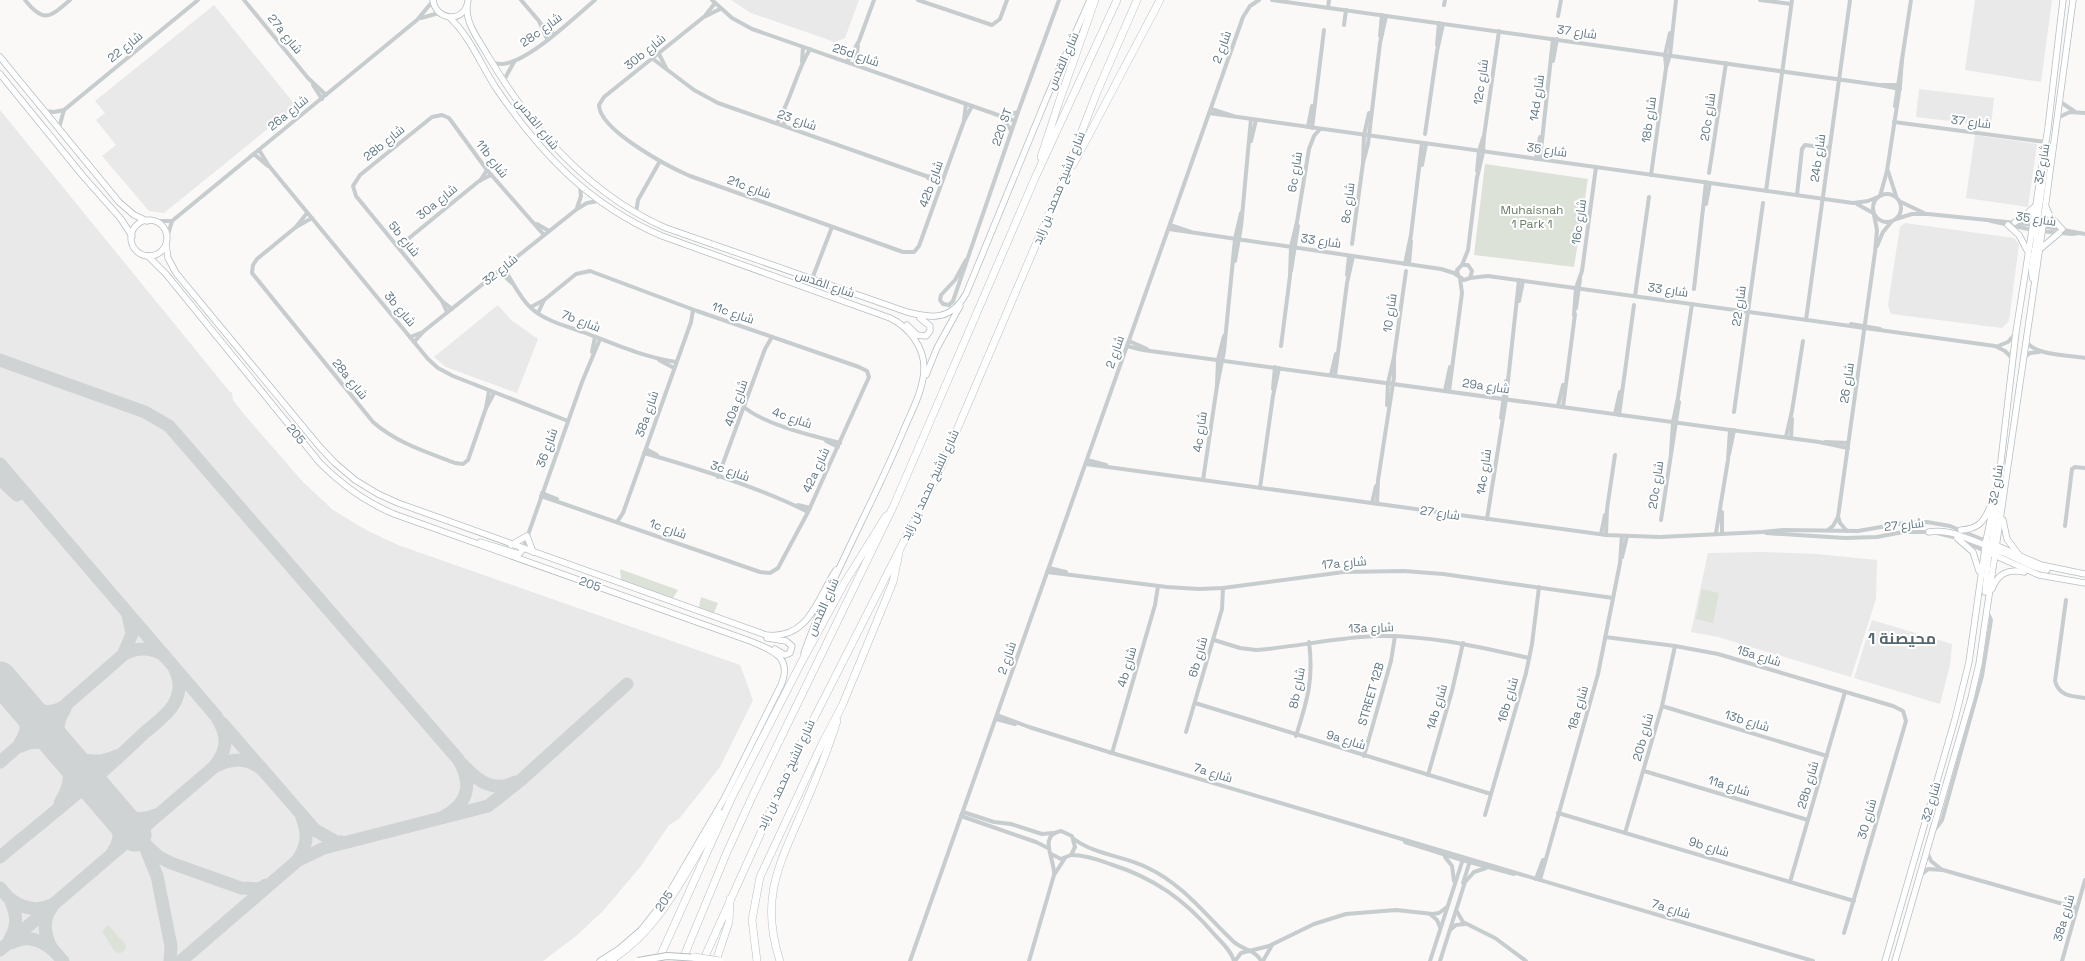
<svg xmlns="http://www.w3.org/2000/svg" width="2085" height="961" viewBox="0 0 2085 961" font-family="'Space Grotesk',Cairo,sans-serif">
<rect width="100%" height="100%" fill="#faf9f7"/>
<g fill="#e8e9e8">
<polygon points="731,0 859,0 845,38 835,42 751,13"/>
<polygon points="1975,0 2052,0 2041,82 1965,70"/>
<polygon points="214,5 296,106 164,213 149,211 102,156 116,145 96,120 105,113 95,101"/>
<polygon points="1919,89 1994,98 1991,126 1916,117"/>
<polygon points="0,110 230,392 232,392 233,400 243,413 303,482 333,510 368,531 398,545 740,665 753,700 720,767 679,819 669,825 641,866 603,911 576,936 543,961 0,961"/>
<polygon points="1975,135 2037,144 2028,207 1966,198"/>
<polygon points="1905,223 2014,238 2019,244 2009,321 2002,328 1891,314 1888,305 1894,265 1900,227"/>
<polygon points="498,305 511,320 538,339 517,393 446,367 434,357"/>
<polygon points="1762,552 1817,554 1877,560 1876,599 1851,677 1718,637 1691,632 1708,553"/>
<polygon points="1872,620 1952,644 1950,665 1940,704 1854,678"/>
</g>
<g fill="#dce2d8">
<polygon points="1485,164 1588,179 1574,267 1474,255"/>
<polygon points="620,569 678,590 673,598 621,580"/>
<polygon points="1702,589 1719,593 1713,623 1696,619"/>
<polygon points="701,597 718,603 714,613 699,607"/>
<polygon points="108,925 126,945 125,950 121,953 115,952 102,931"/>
</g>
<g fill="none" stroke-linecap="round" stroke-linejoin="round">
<g stroke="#d0d3d4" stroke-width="13">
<path d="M0,360l145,52 24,14 289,333c15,24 11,45 -15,58"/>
<path d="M0,464l216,252c12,19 13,32 -2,51"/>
<polyline points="0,479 17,495"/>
<path d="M123,655c13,-8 29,-8 42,1"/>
<polyline points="222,723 315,830 336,842 342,842"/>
<path d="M20,743c12,-17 5,-31 -4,-47 13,11 30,22 47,11"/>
<path d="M21,746c15,-7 28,-3 42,4 -6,-15 -8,-26 2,-41"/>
<path d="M63,750c17,12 34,15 53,6"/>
<polyline points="0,762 123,655 132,634 128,615"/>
<path d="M463,765c15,16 30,28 52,17"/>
<path d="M60,803c13,-21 11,-31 3,-53"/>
<polyline points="135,835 159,857 171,863 241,888 260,889 266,885"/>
<polyline points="146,849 157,876 171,946 170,961"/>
<path d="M113,852c11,-16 6,-31 -2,-46 14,11 27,17 45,9"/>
<path d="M0,857c48,-40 98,-79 143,-123 10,-9 24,-18 31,-30 6,-11 7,-23 1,-34"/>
<path d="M297,861c10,-15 12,-26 5,-43"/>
<polyline points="0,888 15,905"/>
<path d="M10,939c9,-14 6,-26 0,-40 12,9 27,13 42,6"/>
<path d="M11,943c16,-8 28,-4 41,6 -7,-13 -11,-29 0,-42"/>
<polyline points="47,943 63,961"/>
<path d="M0,950l214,-183c18,-9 31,-10 48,2"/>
<polyline points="181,961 297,861 324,848 488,806 521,780 627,684"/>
</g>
<polyline stroke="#d0d3d4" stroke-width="33" points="0,678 135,835"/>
<defs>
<g id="secondary">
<path d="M433,0c3,22 33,23 35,0"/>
<path d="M467,7c-1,18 13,34 21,49 43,72 100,138 178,172l241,84c26,7 44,8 59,-18l81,-197 43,-97"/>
<path d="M449,17c21,19 32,48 47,71 44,65 93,117 166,148l228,82c19,9 34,29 34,50 0,22 -14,46 -22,66 -31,74 -72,144 -98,219"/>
<polyline points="0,57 119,202 134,215 147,221"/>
<polyline points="0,74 83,176 121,219 132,236"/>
<polyline points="2046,207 2050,216 2062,229"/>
<circle cx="149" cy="238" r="18"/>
<polyline points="2015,222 2025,216 2033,208"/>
<polyline points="2008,225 2019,235 2027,250"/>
<path d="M2033,226c10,11 -6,38 0,53"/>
<polyline points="2042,231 2038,228 2037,223 2044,174"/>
<path d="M166,245l2,13 8,15 143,173 16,17 20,17 23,14 20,9 368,132c43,5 51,-36 70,-65"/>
<polyline points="2040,249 2059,233"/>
<path d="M148,256l18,18 154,189c22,22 45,39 74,51l356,127c22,9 43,16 31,44l-57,114 -59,101 -24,30 -22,19 -19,12"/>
<polyline points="907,325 917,335 926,336 930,331 930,326 920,318"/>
<polyline points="926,375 937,348 960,306"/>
<polyline points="2003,520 2007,539 2019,555"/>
<path d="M1961,530c17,-1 23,-8 29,-23"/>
<path d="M1929,532c22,-4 39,8 59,14"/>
<polyline points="1957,538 1973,552 1979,571"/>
<polyline points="1986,541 2041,565 2085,574"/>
<polyline points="480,542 519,554 523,549"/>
<polyline points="511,545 527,536 533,552"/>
<polyline points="1991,547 1999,490"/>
<path d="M1991,550c19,1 36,18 56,20"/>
<polyline points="1985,551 2039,575 2085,583"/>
<path d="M1992,589c6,-16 16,-20 32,-17"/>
<polyline points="1985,592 1989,551"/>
<polyline points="767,638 786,641 792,646 790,653 785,655 775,649"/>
<polyline points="1885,961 1955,719 1969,662 1986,541 1999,478 2016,332 2048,128 2063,0"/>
<polyline points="1895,961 1971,698 1979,664 2041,239 2073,0"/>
</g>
<g id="highway">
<polyline points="1041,157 1059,102 1095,0"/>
<polyline points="1073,165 1160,0"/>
<path d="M610,961c55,-35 77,-94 111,-147"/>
<polyline points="658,961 731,799 801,663 845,582 886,516"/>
<polyline points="682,961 727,852 753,795 894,505 1035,178 1117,0"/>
<polyline points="703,961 799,748 938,474 1060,188 1097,92 1137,0"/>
<polyline points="716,961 729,922 730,899"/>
<polyline points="757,961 752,920 760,877 822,744 842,706 893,582 899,553"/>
<path d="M780,961c-21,-63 0,-98 24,-154 12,-28 24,-57 33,-86"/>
</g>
</defs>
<use href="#secondary" stroke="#b6bec2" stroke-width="7"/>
<use href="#highway" stroke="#b9bec0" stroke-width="8"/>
<g stroke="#c7cccf" stroke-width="4">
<path d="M25,0c19,24 25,17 45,0"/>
<polyline points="244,0 308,78 326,95"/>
<polyline points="521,0 539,21 547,39"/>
<polyline points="712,0 732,18 752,29 1015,121"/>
<polyline points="918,0 992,25 1000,19 1007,0"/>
<polyline points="1272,0 1879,85 1900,89"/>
<polyline points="1760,0 1791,4"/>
<path d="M715,3l-10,13 -101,81 -5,8c0,25 70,62 91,71l213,76h11l5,-6 45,-125 8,-15"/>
<polyline points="1444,5 1445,0"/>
<polyline points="1328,8 1329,0"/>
<polyline points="706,16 720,9"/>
<polyline points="1558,16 1561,0"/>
<polyline points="421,18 439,13"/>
<polyline points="540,23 554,34"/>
<polyline points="1344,25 1346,10"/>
<polyline points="1380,36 1382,15"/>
<polyline points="1437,45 1439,23"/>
<polyline points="659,54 666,68"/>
<polyline points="653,59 694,90 718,103 926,176 943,179"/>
<polyline points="1553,61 1557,39"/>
<polyline points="802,62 803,47"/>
<polyline points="847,62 859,41 874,0"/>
<path d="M492,63c7,1 12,2 19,-1 25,-8 63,-44 84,-62"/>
<polyline points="855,64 858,46"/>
<polyline points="1666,66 1665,55 1670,33"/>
<polyline points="504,80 514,62"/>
<polyline points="313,85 322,99"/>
<polyline points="1879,85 1898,85"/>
<polyline points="2059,101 2074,111"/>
<polyline points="1895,106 1911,0"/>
<polyline points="1211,109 1233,116"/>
<polyline points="44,111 54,112 64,110 198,0"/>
<polyline points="1209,113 1853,203 1868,201 1878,197"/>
<polyline points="2057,118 2070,112 2085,113"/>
<polyline points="964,120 966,104"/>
<polyline points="1894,122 2046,142"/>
<path d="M777,123c14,-23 19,-51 33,-74"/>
<polyline points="784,126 785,111"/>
<polyline points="1308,127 1312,106"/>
<polyline points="59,128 64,110"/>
<polyline points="1312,128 1324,30"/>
<polyline points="1011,130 1001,117 1018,112"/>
<polyline points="1425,134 1437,51 1443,24"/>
<polyline points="1251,141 1256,120"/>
<polyline points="259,150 269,166 428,359 438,368 453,376 568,421"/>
<polyline points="254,154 268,166"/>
<polyline points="1536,159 1540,137"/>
<polyline points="1540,159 1553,39"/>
<polyline points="1363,163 1368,144 1380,43 1386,16"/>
<polyline points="1422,165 1426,144"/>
<polyline points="1477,171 1479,151 1483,138"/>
<polyline points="1888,171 1896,196"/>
<polyline points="1709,173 1726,63"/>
<polyline points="1651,175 1666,68 1670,55 1676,0"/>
<polyline points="928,178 940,185"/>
<polyline points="1477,178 1483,152 1484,136 1499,31"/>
<polyline points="480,181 487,170"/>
<polyline points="1766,191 1792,0"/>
<circle cx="1887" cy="208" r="14"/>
<polyline points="1797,195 1802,149 1805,145 1829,148"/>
<polyline points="1880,196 1887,171 1900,86 1902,59"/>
<polyline points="1899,201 1924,213"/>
<polyline points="1706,204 1710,183"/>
<polyline points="1857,204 1873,213"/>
<polyline points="577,208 581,196 580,187"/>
<polyline points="636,213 638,200 660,161"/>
<path d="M312,218l-16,9 -39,32 -4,6 -1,8 121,149c24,21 53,30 82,41l8,1 5,-4 18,-52 8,-15"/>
<polyline points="1896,219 1912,214 1928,214 2037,225 2085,234"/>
<polyline points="154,221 172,221"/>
<polyline points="1991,221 2033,230"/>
<polyline points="537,224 549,231"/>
<polyline points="1170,225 1191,232"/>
<polyline points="296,227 307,213"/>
<polyline points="1169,229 1441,269 1454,273 1464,280 1470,278 1472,271 1468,265 1462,265 1457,270 1458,275"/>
<polyline points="2040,231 2072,234 2079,233"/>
<polyline points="167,238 172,221 417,20 433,1"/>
<polyline points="1352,244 1363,163 1364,135 1369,113"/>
<polyline points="396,245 408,239 479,181 491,175"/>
<polyline points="1877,246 1883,232 1892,221"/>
<polyline points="400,250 408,239"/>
<polyline points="966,260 955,280 941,295 940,300 943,304 949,305 953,301 1018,112 1059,0"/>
<polyline points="1235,261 1241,227 1251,119"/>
<polyline points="1405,264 1411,235 1422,143"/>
<polyline points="1409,264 1411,241"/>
<polyline points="1462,265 1468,250 1477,177"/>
<path d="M503,268c10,13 15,28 28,40 14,13 35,18 52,24 31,12 61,25 93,30"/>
<polyline points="499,271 512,283"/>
<polyline points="1291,271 1298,226"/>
<polyline points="1347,275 1349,256"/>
<polyline points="1470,278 1488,276 1995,346 2005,351 2013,359"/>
<polyline points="812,279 832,227"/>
<polyline points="1694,289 1706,182"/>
<polyline points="1635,296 1649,197"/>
<polyline points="442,301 452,309"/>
<polyline points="1519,301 1523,281"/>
<polyline points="531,307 544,300 576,274 590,271 697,311 859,367 867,371 869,377 808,512 778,568 770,573 760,572 541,496"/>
<polyline points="1576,308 1580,279"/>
<polyline points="447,312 442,301 356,196 353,186 360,175 432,117 442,115 449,118 487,170 544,235"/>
<polyline points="538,313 544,300"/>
<polyline points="1574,315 1576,288 1582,271 1596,167"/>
<polyline points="1806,320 1850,0"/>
<polyline points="1851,324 1880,329"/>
<polyline points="410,337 423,332"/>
<polyline points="1129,341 1147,349"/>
<path d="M2026,341c9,15 43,14 59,17"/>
<polyline points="414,342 424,331 577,209 587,203 598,201"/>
<polyline points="1127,346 1143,350 1819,442 1848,448"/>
<polyline points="1281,346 1290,276 1291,247 1297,222 1309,149 1314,136 1320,129"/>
<polyline points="1998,346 2008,342 2016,333"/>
<polyline points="592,352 595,337"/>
<polyline points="2023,358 2030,353 2039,352"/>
<polyline points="659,360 674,368"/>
<polyline points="1331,375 1336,354"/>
<polyline points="1335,376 1347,283 1353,256"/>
<polyline points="1217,386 1224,351 1235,239 1241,213"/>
<polyline points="1273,389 1275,367"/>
<polyline points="1445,391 1450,367"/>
<polyline points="1449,391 1462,293 1460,278"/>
<polyline points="1387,405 1388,383 1394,357 1406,271"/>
<polyline points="1558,406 1563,385"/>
<polyline points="1563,407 1575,314"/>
<polyline points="486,408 489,391"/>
<path d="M745,408c24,18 65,27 95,35"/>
<polyline points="1734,412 1763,203"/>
<polyline points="1615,414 1620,392"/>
<polyline points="1619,415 1634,305"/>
<polyline points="1501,418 1506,381"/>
<polyline points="1786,437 1792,411 1803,341"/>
<polyline points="1791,438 1792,419"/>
<polyline points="826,441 838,447"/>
<polyline points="1825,442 1848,443"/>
<polyline points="646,449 657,455"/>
<path d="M644,453c53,15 115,34 164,59"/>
<polyline points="1671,453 1673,422 1678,398 1692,304"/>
<polyline points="1729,454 1734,430"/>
<polyline points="1087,460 1106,465"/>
<polyline points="1086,464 1606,535 1660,537 1762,532 1783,530 1858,531 1904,523 1927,522 1950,526 1986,541"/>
<polyline points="718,477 765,349 772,337"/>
<polyline points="1203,480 1217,386 1218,360 1224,336"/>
<polyline points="1260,488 1273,396 1279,368"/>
<polyline points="542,493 557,499"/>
<polyline points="1372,503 1376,486"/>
<polyline points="1377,504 1378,480 1394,377 1394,357"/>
<polyline points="798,505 810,508"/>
<polyline points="1722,512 1722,533"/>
<polyline points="1838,517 1840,523 1847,531"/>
<polyline points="1487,519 1506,399 1519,280"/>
<polyline points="1661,520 1679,402"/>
<polyline points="617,522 623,513 691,322 693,310"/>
<polyline points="2065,526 2072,469 2075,467 2085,468"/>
<polyline points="1828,530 1833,526 1838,517 1875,252 1877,230 1874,215"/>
<polyline points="1716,533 1728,460 1730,430"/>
<polyline points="1766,533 1845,538 1877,537 1903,532 1930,532"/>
<polyline points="1937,533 1957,538 1985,551"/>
<polyline points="1601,534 1605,515"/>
<polyline points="1606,535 1607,509 1615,455"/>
<polyline points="523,549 582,382 600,339"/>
<polyline points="1622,557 1627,536"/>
<polyline points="1049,568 1066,572"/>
<polyline points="1047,572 1167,587 1199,589 1223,588 1344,572 1404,571 1443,574 1613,598"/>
<path d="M2066,600l-11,81c4,15 16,15 30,17"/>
<polyline points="1605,637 1675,646 1718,654 1893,706 1903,711 1906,721 1844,933"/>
<path d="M1214,640l26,8 16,2c41,-3 81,-13 122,-14 52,-1 101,11 151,22"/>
<polyline points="1195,703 1491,794"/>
<polyline points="1662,706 1827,756"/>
<polyline points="997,715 1029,727 1112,753 1813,961"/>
<polyline points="996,719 1015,724"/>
<polyline points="1186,732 1222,609 1223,588"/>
<path d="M1296,736c11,-35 18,-56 13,-94"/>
<polyline points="1112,753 1155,605 1158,586"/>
<polyline points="1364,756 1391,661 1395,636"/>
<polyline points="1644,771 1808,820"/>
<polyline points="1428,775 1452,691 1463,643"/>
<polyline points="963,812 994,822 1011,824 1042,834 1053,833"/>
<polyline points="1558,813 1854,901"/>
<polyline points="1485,815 1526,673 1532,644 1539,587"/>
<polyline points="961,816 1036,842 1048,848"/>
<polyline points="1933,832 1942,820 1982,676 1991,620 1986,609"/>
<polyline points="1625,833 1662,706 1675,646"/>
<path d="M1074,839c21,16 51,17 74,29 36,17 58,48 86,74 9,8 22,8 27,19"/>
<polyline points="1405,842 1462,860 1514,874"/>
<polyline points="1927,852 1931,861 1941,869"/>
<path d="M1051,854l10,5 10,-4 4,-8 -3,-11 -11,-5c-23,4 -7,27 -7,42"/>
<path d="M1071,855c14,0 26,4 39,9 44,14 74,35 104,70 7,8 17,16 20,27"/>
<polyline points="1445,857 1452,866 1454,881"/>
<polyline points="1921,875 1928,869 1943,870 2077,908"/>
<polyline points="1536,879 1543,860"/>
<polyline points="1540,880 1598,674 1620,563 1622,536"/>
<polyline points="1790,882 1845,692"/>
<polyline points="1463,883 1470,861"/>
<polyline points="1456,910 1463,922 1495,938 1526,961"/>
<polyline points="1430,914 1437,920 1440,927"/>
<polyline points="1450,930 1456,925 1465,924"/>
<polyline points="910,961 1243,17 1250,6 1259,0"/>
<polyline points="1029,961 1054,875 1065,858"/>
<polyline points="1235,961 1241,953 1269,946 1314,924 1346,914 1396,910 1433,914 1439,913 1447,907"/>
<polyline points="1263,961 1272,945"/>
<polyline points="1430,961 1463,859"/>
<polyline points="1440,961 1465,882 1474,872 1486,868"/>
<polyline points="2062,961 2085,880"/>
</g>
<use href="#secondary" stroke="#fff" stroke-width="5.5"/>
<use href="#highway" stroke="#fff" stroke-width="7"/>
<defs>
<polyline id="primary-bridge" points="638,961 667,956 698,958"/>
<polyline id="highway-bridge" points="694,957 720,961"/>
</defs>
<use href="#primary-bridge" stroke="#b7bdc1" stroke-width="8" stroke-linecap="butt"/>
<use href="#highway-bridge" stroke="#b9bec0" stroke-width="8" stroke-linecap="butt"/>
<use href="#primary-bridge" stroke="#fff" stroke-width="6"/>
<use href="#highway-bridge" stroke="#fff" stroke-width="7"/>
</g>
<g text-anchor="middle" stroke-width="4" stroke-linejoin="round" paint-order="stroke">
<g font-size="12" fill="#627884" stroke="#fff">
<text transform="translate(541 30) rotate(-36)" y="4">28c شارع</text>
<text transform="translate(1577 32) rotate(8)" y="4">شارع 37</text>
<text transform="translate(285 34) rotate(51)" y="4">27a شارع</text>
<text transform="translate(125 47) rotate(-39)" y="4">شارع 22</text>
<text transform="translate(1222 47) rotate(-70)" y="4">شارع 2</text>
<text transform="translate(645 52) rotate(-39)" y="4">30b شارع</text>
<text transform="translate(856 55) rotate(19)" y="4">25d شارع</text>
<text transform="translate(1063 61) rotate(-66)" y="4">شارع القدس</text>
<text transform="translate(1481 82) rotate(-82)" y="4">12c شارع</text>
<text transform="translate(1537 98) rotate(-82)" y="4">14d شارع</text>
<text transform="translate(288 113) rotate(-39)" y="4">26a شارع</text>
<text transform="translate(1708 117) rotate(-82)" y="4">20c شارع</text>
<text transform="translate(797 120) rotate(19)" y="4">شارع 23</text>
<text transform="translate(1649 120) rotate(-82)" y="4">18b شارع</text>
<text transform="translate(1971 122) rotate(7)" y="4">شارع 37</text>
<text transform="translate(537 124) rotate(51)" y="4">شارع القدس</text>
<text transform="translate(1002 127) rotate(-71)" y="4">220 ST</text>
<text transform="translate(384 143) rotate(-39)" y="4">28b شارع</text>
<text transform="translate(1547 150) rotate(8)" y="4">شارع 35</text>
<text transform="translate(1818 158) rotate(-82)" y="4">24b شارع</text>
<text transform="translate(492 159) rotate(52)" y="4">11b شارع</text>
<text transform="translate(2042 164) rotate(-80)" y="4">شارع 32</text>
<text transform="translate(1295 172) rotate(-81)" y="4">6c شارع</text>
<text transform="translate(931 184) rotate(-70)" y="4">42b شارع</text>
<text transform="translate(749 187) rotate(20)" y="4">21c شارع</text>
<text transform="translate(1059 188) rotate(-68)" y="4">شارع الشيخ محمد بن زايد</text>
<text transform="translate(437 202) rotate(-39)" y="4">30a شارع</text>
<text transform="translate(1348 203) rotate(-83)" y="4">8c شارع</text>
<text transform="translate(2036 219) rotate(8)" y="4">شارع 35</text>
<text transform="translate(1579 222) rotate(-82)" y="4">16c شارع</text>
<text transform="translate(404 239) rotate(51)" y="4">5b شارع</text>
<text transform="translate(1321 241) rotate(8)" y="4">شارع 33</text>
<text transform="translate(500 270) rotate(-39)" y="4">شارع 32</text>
<text transform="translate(825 284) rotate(19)" y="4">شارع القدس</text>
<text transform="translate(1668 290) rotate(8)" y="4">شارع 33</text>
<text transform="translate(1739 306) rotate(-82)" y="4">شارع 22</text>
<text transform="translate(400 309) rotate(50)" y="4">3b شارع</text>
<text transform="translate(733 313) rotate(19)" y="4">11c شارع</text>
<text transform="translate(1390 313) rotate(-82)" y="4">شارع 10</text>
<text transform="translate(581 321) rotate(21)" y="4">7b شارع</text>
<text transform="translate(1115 352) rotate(-71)" y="4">شارع 2</text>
<text transform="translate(350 379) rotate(51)" y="4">28a شارع</text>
<text transform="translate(1847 383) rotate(-82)" y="4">شارع 26</text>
<text transform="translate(1486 386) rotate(8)" y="4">29a شارع</text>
<text transform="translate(736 403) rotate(-71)" y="4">40a شارع</text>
<text transform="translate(647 414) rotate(-71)" y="4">38a شارع</text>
<text transform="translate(792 418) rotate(19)" y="4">4c شارع</text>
<text transform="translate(1200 432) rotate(-82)" y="4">4c شارع</text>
<text transform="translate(296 434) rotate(51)" y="4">205</text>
<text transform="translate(547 448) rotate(-70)" y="4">شارع 36</text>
<text transform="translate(816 470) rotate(-65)" y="4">42a شارع</text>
<text transform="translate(730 471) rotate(19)" y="4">3c شارع</text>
<text transform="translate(1484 472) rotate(-82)" y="4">14c شارع</text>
<text transform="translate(930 485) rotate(-65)" y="4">شارع الشيخ محمد بن زايد</text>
<text transform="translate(1656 485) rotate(-82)" y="4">20c شارع</text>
<text transform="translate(1996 485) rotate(-81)" y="4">شارع 32</text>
<text transform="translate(1440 513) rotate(8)" y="4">شارع 27</text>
<text transform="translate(1904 525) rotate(-6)" y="4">شارع 27</text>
<text transform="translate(668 529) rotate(19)" y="4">1c شارع</text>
<text transform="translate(1344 563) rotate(-5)" y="4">17a شارع</text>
<text transform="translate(590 584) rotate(20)" y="4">205</text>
<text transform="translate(823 607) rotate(-66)" y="4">شارع القدس</text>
<text transform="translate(1371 628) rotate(-2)" y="4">13a شارع</text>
<text transform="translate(1759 656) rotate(17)" y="4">15a شارع</text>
<text transform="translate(1198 657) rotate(-74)" y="4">6b شارع</text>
<text transform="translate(1007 658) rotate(-71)" y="4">شارع 2</text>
<text transform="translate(1127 667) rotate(-74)" y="4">4b شارع</text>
<text transform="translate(1297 688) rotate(-79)" y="4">8b شارع</text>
<text transform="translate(1371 694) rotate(-74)" y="4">STREET 12B</text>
<text transform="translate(1508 700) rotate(-74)" y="4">16b شارع</text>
<text transform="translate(1437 707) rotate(-74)" y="4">14b شارع</text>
<text transform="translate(1578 708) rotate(-74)" y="4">18a شارع</text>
<text transform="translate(1747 721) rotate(17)" y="4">13b شارع</text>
<text transform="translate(1643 737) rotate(-75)" y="4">20b شارع</text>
<text transform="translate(1346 740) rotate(17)" y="4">9a شارع</text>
<text transform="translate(1213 773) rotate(17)" y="4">7a شارع</text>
<text transform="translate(786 775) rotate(-65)" y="4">شارع الشيخ محمد بن زايد</text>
<text transform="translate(1808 785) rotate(-74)" y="4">28b شارع</text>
<text transform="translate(1729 786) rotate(17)" y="4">11a شارع</text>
<text transform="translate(1931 802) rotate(-74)" y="4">شارع 32</text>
<text transform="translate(1867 819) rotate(-74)" y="4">شارع 30</text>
<text transform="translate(1709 847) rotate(17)" y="4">9b شارع</text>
<text transform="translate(664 901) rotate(-56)" y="4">205</text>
<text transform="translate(1671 909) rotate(17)" y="4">7a شارع</text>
<text transform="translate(2064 918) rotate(-74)" y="4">38a شارع</text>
</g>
<g font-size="12" fill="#697b62" stroke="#fff">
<text x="1532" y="214">Muhaisnah<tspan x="1532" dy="14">1 Park 1</tspan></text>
</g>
<g font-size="16" font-weight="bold" fill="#55666f" stroke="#fff">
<text x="1902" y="644">محيصنة 1</text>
</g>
</g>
</svg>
